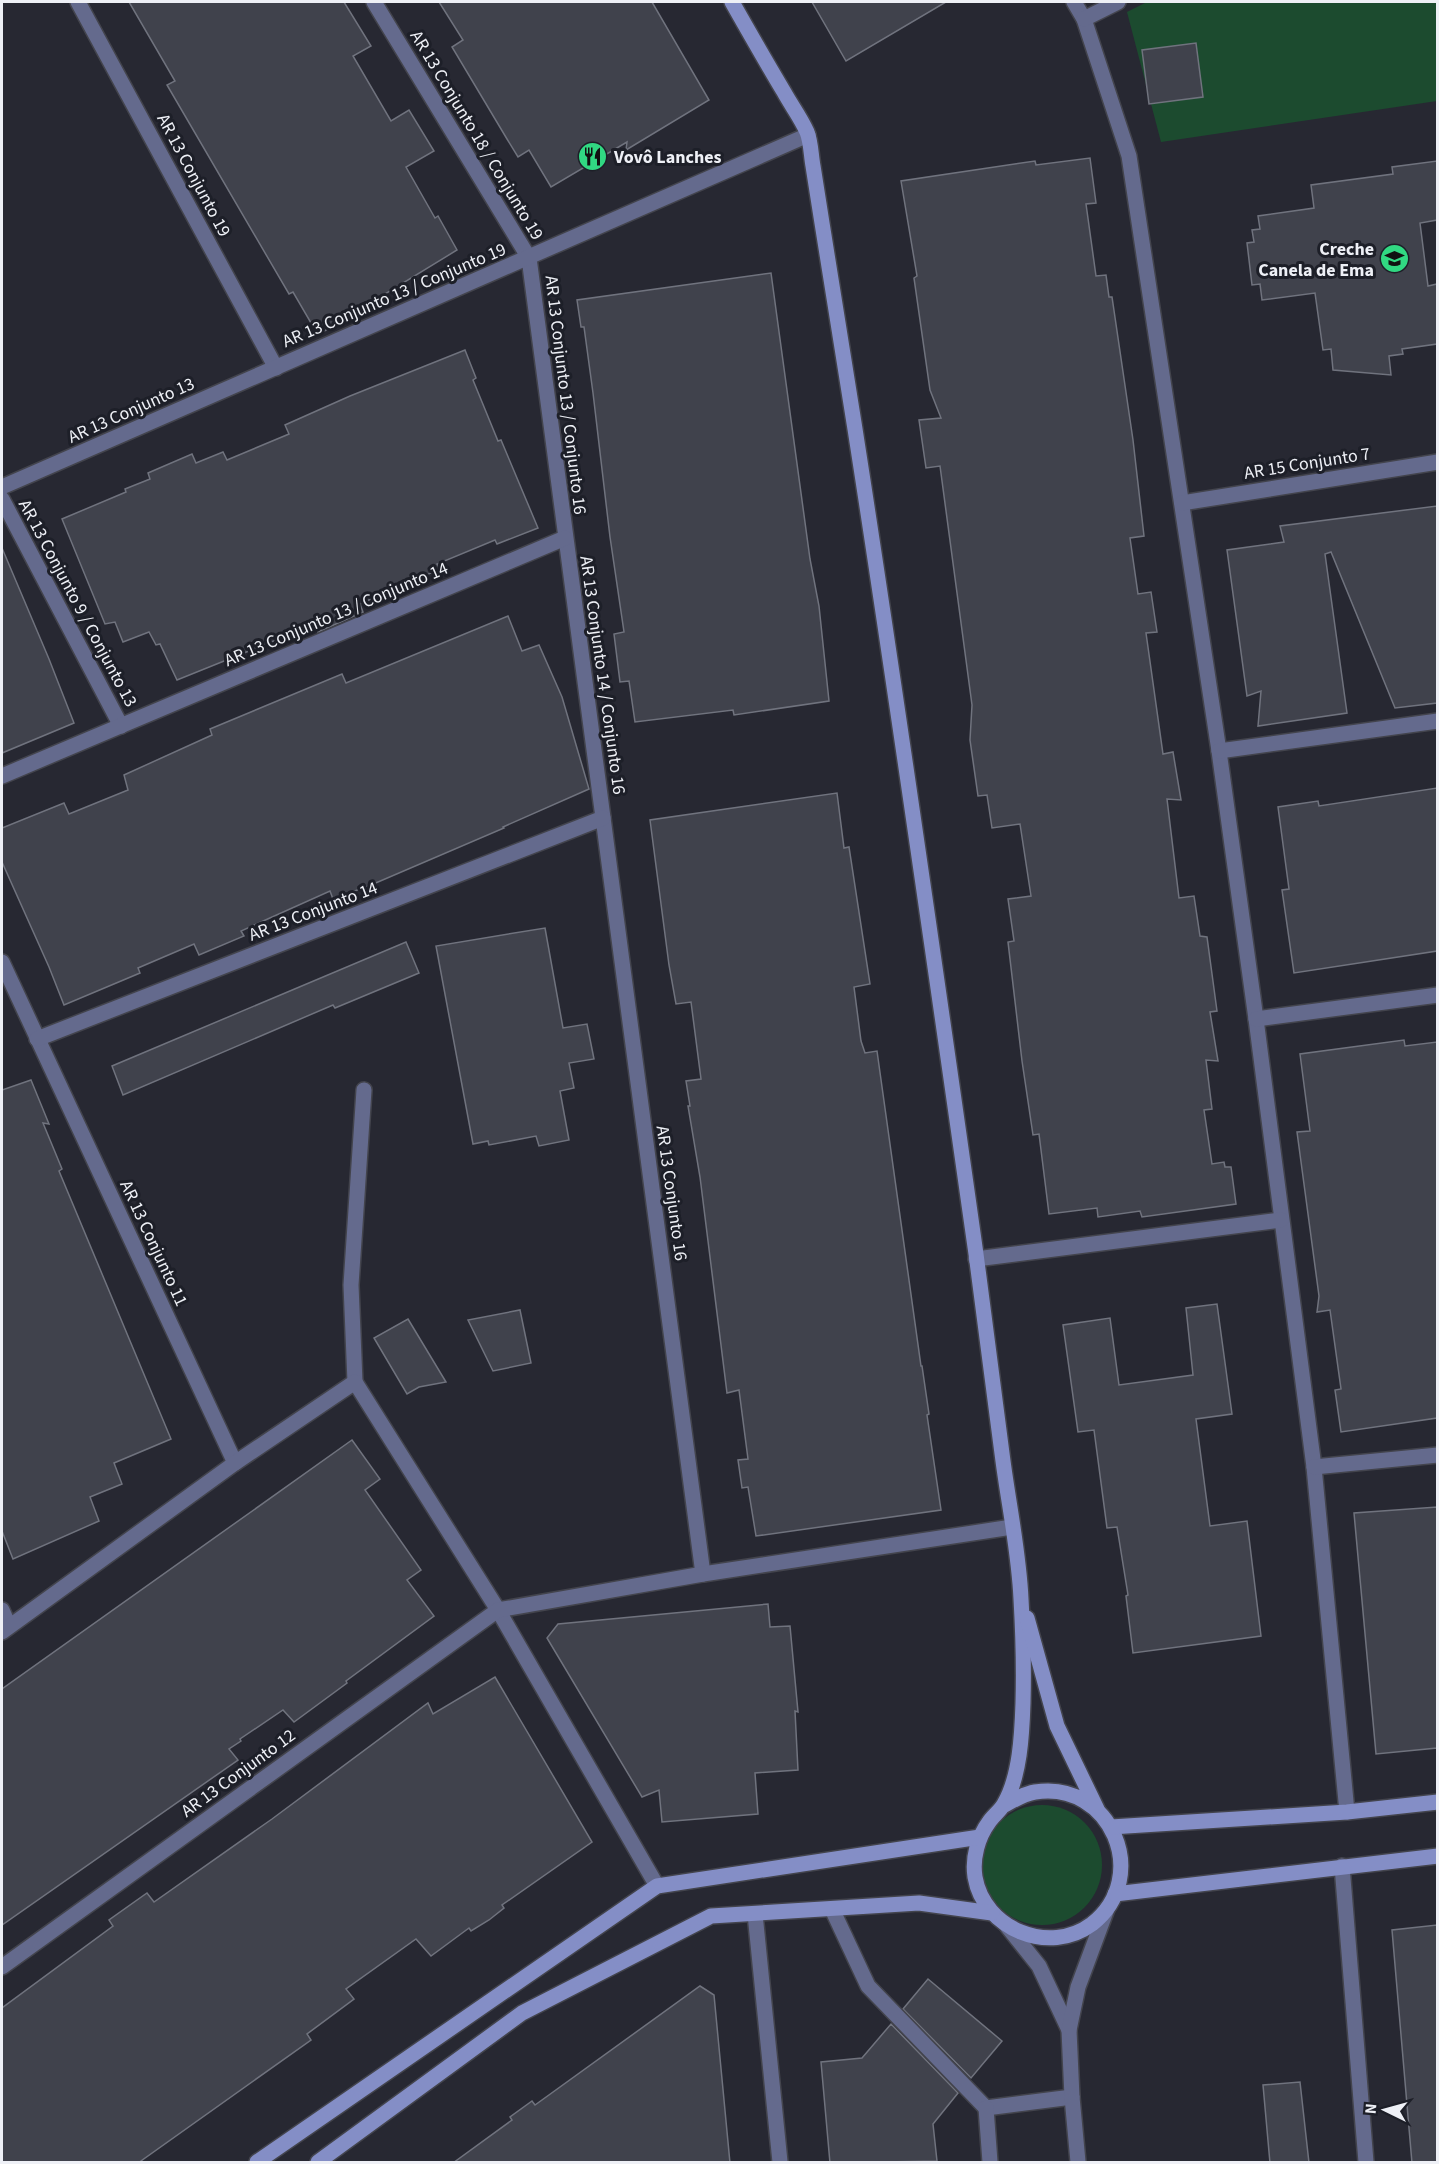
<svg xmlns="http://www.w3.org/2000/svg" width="1439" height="2164" viewBox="0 0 1439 2164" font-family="'Source Sans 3',sans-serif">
<rect width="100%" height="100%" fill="#272832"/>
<g fill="#1c4b2f">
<polygon points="1147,2 1437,2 1437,101 1161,142 1127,12"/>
<circle cx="1042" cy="1865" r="60"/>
</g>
<g fill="#40424c" stroke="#70737e" stroke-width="1.5">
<polygon points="129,2 344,2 371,46 353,56 391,121 409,110 434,151 406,167 435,218 438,216 457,250 318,335 293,292 289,294 167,85 175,81"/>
<polygon points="439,2 652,2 709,100 626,150 627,142 551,187 529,150 518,157 507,139 452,47 463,40"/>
<polygon points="812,2 946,2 846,61"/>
<polygon points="1196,43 1203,97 1149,104 1142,50"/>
<polygon points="1090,158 1096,203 1086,204 1096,276 1106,275 1109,297 1112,297 1133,440 1144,536 1130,538 1138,594 1151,592 1157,632 1146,633 1163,754 1173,752 1181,800 1167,799 1179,898 1194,896 1200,936 1207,937 1217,1011 1210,1012 1218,1061 1206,1060 1212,1109 1204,1110 1212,1164 1224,1162 1225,1167 1231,1167 1236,1204 1142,1217 1140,1211 1098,1217 1097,1208 1049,1214 1039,1134 1033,1135 1022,1061 1008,942 1014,941 1008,899 1031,896 1020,824 992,828 987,795 978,796 970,740 972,705 940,466 926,468 919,420 941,418 930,390 914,278 917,276 901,181 1035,161 1036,165"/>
<polygon points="1437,161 1437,220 1420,223 1428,286 1437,284 1437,344 1402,349 1403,354 1389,356 1391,375 1333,370 1331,349 1323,350 1315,293 1262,300 1260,284 1252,285 1247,243 1254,242 1252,230 1260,229 1258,216 1314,208 1311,185 1393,174 1392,167"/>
<polygon points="771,273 810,559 819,606 829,701 734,715 733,710 635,722 629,681 620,682 614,634 624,632 610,537 593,393 584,327 581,327 577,300"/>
<polygon points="465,350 476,378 473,380 498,441 501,440 538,528 497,544 495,540 437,564 440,569 360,604 363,612 318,632 316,624 177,680 160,644 156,645 149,632 123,642 115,622 105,624 62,519 126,492 125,489 150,479 148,473 192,454 196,463 223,452 227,460 289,434 285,425 350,396"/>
<polygon points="1437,506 1437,703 1395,708 1331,552 1325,554 1347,713 1258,726 1261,691 1247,696 1227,550 1284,542 1280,526"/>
<polygon points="2,548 49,659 74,723 2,753"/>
<polygon points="508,616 522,651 539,645 562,697 589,789 503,827 504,828 371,885 333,899 330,891 241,931 244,936 199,955 194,944 138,968 140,973 64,1005 49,967 2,862 2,828 64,803 69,814 128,790 124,775 212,735 210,729 342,674 346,683"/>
<polygon points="1437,788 1437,951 1294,973 1282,890 1289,889 1278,807 1318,801 1319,806"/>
<polygon points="837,793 844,848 849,847 870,984 854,987 861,1041 865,1053 877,1051 921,1366 922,1366 929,1414 927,1415 941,1510 756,1536 748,1487 742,1488 738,1460 748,1459 739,1390 727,1393 700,1177 688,1106 690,1106 686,1081 701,1079 691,1002 676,1004 669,965 650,820"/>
<polygon points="545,928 563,1028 587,1024 594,1059 569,1063 574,1088 560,1091 569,1140 539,1146 536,1136 489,1145 488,1141 473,1144 436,946"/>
<polygon points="406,942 419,973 335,1008 333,1005 123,1095 112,1066"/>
<polygon points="1404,1040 1405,1046 1437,1042 1437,1418 1341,1432 1335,1390 1341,1389 1330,1310 1317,1312 1319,1296 1297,1132 1310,1131 1300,1054"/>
<polygon points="31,1080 49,1124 43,1123 62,1169 59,1171 171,1439 114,1463 122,1484 90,1497 99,1521 13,1559 2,1531 2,1090"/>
<polygon points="1217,1304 1232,1414 1196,1419 1210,1526 1247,1521 1261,1636 1133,1653 1126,1596 1128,1595 1117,1527 1107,1528 1094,1430 1078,1432 1063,1325 1110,1318 1119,1385 1193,1375 1186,1308"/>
<polygon points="520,1310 531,1363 493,1371 468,1320"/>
<polygon points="408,1319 446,1382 419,1387 407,1394 374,1338"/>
<polygon points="352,1440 380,1479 365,1490 421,1570 407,1580 434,1616 346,1681 347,1683 294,1722 283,1710 240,1739 241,1741 229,1749 238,1760 2,1925 2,1689"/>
<polygon points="1437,1507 1437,1748 1376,1754 1354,1513"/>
<polygon points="768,1604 770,1627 790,1626 798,1712 795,1711 798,1770 755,1773 758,1814 662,1822 659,1790 642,1797 547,1638 558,1624"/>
<polygon points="495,1677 592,1842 502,1905 504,1908 489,1920 471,1931 469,1928 431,1956 416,1939 346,1989 354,1999 307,2034 311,2040 138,2163 2,2163 2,2008 113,1926 109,1920 147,1893 154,1902 272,1819 428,1703 433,1714"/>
<polygon points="1437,1925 1437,2163 1412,2163 1392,1930"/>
<polygon points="928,1979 1002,2041 971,2078 903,2009"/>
<polygon points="700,1986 714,1995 730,2163 453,2163 512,2120 510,2117 532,2101 535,2105"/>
<polygon points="891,2024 958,2093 933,2124 937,2161 830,2163 821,2062 862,2058"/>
<polygon points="1300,2082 1309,2163 1270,2163 1263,2085"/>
</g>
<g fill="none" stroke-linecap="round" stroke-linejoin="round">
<defs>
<g id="lane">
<polyline points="355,1382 351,1285 364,1090"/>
<polyline points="832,1909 868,1986 986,2108 1072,2097"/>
<polyline points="986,2108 990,2162"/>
</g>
<g id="street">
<polyline points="78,2 276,368"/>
<polyline points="374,2 529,258 703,1574"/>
<polyline points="1074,2 1084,19 1129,156 1219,751 1256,1019 1314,1467 1347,1812"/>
<polyline points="1084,19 1118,2"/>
<polyline points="2,487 808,135"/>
<polyline points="2,499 121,726"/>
<polyline points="1182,503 1438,462"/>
<polyline points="1219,751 1438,721"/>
<polyline points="2,776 565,538"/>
<polyline points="2,962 235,1463"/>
<polyline points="1256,1019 1438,995"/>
<polyline points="37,1039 603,818"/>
<polyline points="976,1259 1281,1220"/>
<polyline points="1314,1467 1438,1455"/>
<polyline points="2,1610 9,1626"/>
<polyline points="2,1632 235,1463 355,1382 498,1610 657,1886"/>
<polyline points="1342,1866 1366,2162"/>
<polyline points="755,1914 780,2162"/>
<polyline points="1007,1926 1039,1966 1069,2030"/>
<polyline points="2,1967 498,1610 703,1574 1012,1527"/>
<polyline points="1078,2162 1072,2097 1069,2030 1078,1987 1107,1909"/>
</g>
<g id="secondary">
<path d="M732,2c17,30 34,60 52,90 7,13 17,26 23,40 4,10 4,23 6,34 3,19 6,38 9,57 11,69 22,138 33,206 43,275 82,550 121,825 9,69 18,138 27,207 6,45 16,92 18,138 2,34 3,69 2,104 -1,31 -3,74 -19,101 -4,7 -11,12 -15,18 -11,15 -17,36 -14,55 9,52 74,79 117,47 60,-47 19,-144 -57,-132 -12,2 -21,8 -32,14"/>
<polyline points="1027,1618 1057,1726 1097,1809"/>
<polyline points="1111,1827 1347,1812 1438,1802"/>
<polyline points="1115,1894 1438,1856"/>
<polyline points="257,2162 657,1886 980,1837"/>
<polyline points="318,2162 522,2013 711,1916 919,1903 992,1913"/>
</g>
</defs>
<use href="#lane" stroke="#43444d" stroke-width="18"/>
<use href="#street" stroke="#43444d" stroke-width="18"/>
<use href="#secondary" stroke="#43444d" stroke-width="18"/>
<use href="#lane" stroke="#646a8d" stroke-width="15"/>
<use href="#street" stroke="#646a8d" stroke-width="15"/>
<use href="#secondary" stroke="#848ec6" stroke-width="15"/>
</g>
<defs>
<symbol id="restaurant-disc" viewBox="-11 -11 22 22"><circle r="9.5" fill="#31d882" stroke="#1d1f28"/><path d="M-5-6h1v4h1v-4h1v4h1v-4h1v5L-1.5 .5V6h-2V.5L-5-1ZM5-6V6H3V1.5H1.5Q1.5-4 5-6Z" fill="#111"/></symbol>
<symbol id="school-disc" viewBox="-11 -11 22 22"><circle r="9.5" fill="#31d882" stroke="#1d1f28"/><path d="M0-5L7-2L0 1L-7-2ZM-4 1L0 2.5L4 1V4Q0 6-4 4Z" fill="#111"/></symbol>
</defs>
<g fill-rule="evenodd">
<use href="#restaurant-disc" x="576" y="140" width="33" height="33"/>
<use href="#school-disc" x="1378" y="242" width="33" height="33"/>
</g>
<g text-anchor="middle" stroke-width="6" stroke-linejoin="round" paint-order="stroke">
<g font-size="18" fill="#eef0f6" stroke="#1d1f28">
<text transform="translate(477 135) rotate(59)" y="6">AR 13 Conjunto 18 / Conjunto 19</text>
<text transform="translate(194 175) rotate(62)" y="6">AR 13 Conjunto 19</text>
<text transform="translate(394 295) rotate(-23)" y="6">AR 13 Conjunto 13 / Conjunto 19</text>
<text transform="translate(566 395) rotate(83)" y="6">AR 13 Conjunto 13 / Conjunto 16</text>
<text transform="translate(131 410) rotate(-24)" y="6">AR 13 Conjunto 13</text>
<text transform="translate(1307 463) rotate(-9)" y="6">AR 15 Conjunto 7</text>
<text transform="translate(78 603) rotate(62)" y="6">AR 13 Conjunto 9 / Conjunto 13</text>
<text transform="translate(336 614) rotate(-23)" y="6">AR 13 Conjunto 13 / Conjunto 14</text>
<text transform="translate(603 675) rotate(82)" y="6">AR 13 Conjunto 14 / Conjunto 16</text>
<text transform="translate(313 911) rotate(-21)" y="6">AR 13 Conjunto 14</text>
<text transform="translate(672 1193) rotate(82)" y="6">AR 13 Conjunto 16</text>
<text transform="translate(154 1243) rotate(65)" y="6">AR 13 Conjunto 11</text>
<text transform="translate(238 1773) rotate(-36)" y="6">AR 13 Conjunto 12</text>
</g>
<g font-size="18" font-weight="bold" fill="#eef0f6" stroke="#1d1f28" text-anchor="start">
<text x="614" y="163">Vovô Lanches</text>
<text x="1374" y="255" text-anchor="end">Creche<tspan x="1374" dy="21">Canela de Ema</tspan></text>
</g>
</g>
<rect width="1439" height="2164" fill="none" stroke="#eef0f6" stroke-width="6"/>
<g transform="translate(1385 2110) rotate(275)" stroke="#1d1f28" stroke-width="4.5" paint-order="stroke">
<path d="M0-4.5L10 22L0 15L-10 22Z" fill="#eef0f6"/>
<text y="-9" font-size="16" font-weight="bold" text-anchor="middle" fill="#eef0f6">N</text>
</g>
</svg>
